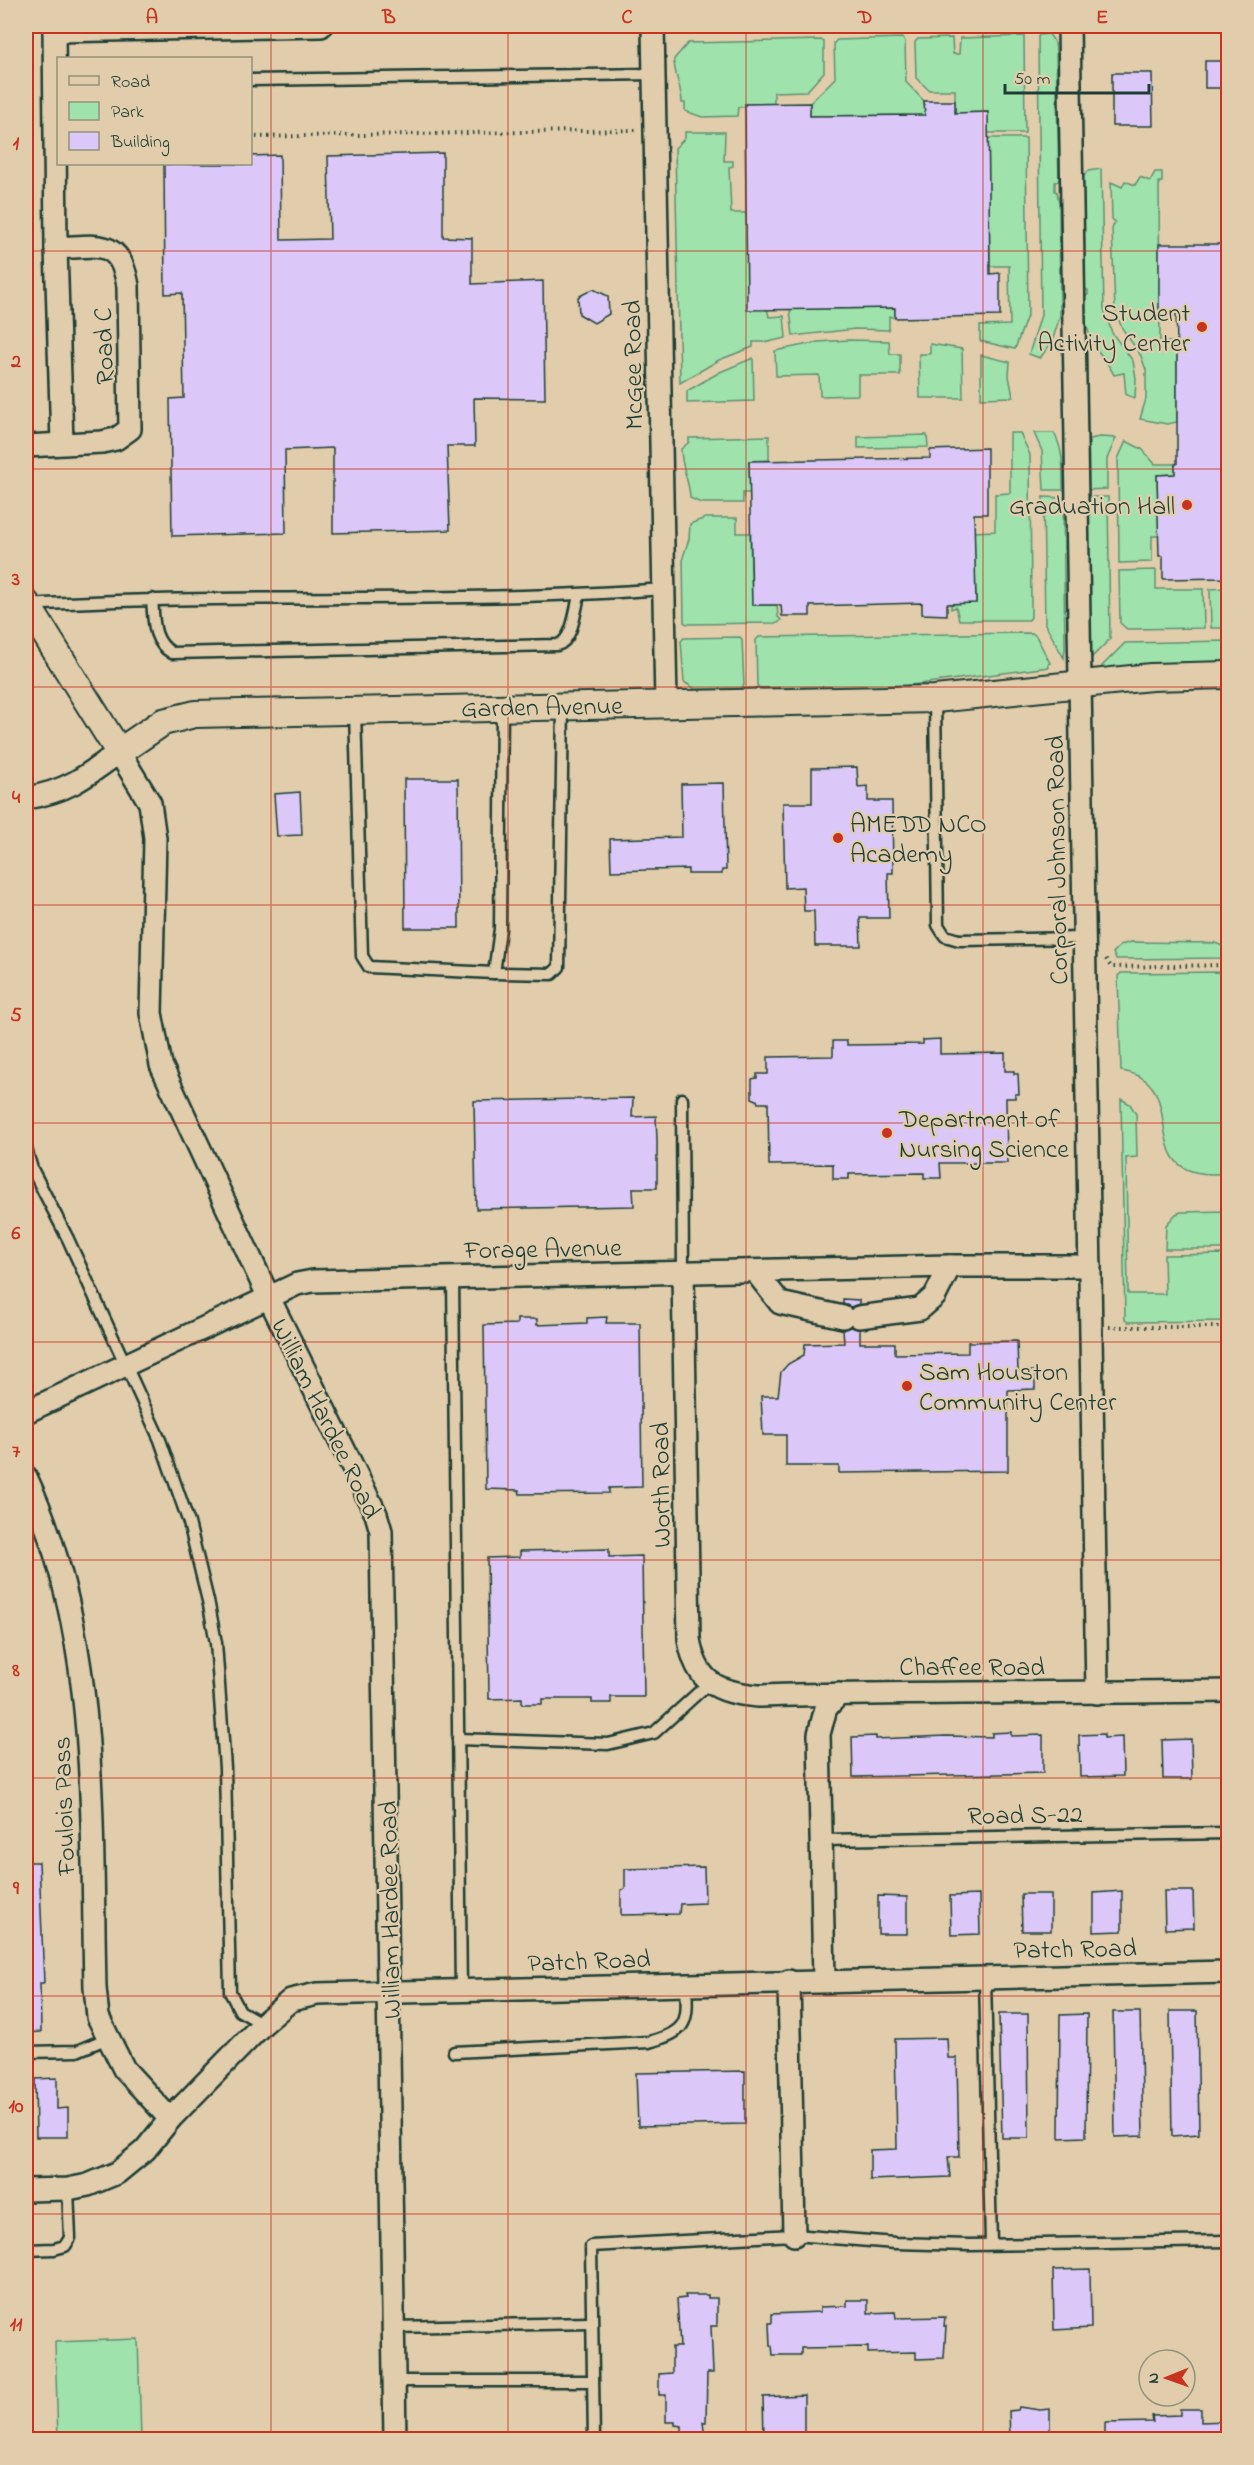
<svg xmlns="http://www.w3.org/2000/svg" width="1254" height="2465" viewBox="0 0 1254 2465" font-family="'Indie Flower',sans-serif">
<rect width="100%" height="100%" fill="#e1cdab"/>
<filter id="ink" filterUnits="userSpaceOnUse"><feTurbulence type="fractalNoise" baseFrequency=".0167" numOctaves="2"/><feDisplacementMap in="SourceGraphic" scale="12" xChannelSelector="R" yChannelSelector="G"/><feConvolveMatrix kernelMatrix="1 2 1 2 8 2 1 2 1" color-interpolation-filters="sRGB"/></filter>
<g filter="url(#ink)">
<g fill="#9fe2ac" stroke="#5f9070" stroke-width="1.5">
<polygon points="1049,34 1055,43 1056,52 1059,181 1055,182 1055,191 1057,192 1059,202 1060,316 1052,342 1040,358 1029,354 1041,315 1038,37 1039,35"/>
<polygon points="1024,36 1025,133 988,133 987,112 955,113 955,90 929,90 916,78 915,42 918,39 952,38 953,54 959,54 960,38"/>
<polygon points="902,38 905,41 906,82 924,101 925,115 810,116 810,103 835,78 834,43 837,40"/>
<path d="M821,40l3,2v30l-17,19 -33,1v12h-29v3h-7l-1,9 -35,1 -17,-6v-8h-3c0,-15 -8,-27 -8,-44l14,-16z"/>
<polygon points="685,132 725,132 724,161 733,161 733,166 729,167 731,213 746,213 769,317 784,316 786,338 768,342 753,342 753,347 719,360 680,383 675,148 685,138"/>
<polygon points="988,138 1026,138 1028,313 1015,349 980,341 980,326 1010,325 1009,266 990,266"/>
<path d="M1101,169l3,140 8,24 21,28 3,17 -1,20 -9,-3 -2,-22 -10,2c-4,-9 -10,-16 -16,-24 -11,-18 -15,-34 -15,-55l5,-1v-5h-5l-2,-111 7,-8z"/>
<polygon points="1155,172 1162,172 1162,182 1159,182 1160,342 1177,342 1177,422 1167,424 1140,419 1146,399 1146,370 1141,356 1122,328 1115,311 1112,229 1115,222 1112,219 1111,182 1122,187 1125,181 1135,185 1140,177 1150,181"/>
<polygon points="895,308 895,318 889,316 889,330 855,329 793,336 790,309"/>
<polygon points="849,340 889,341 890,354 900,354 900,375 858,375 858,395 820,396 819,375 776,376 775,351 818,342"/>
<polygon points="930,344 962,349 963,398 920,398 919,354 930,354"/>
<polygon points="981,355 1010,362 1009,376 1013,397 981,398"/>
<polygon points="753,358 754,401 687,403 687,391 720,372"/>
<polygon points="1010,433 1020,433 1030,455 1031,617 1029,620 959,620 956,607 951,609 951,604 976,602 974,532 995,531 995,494 1010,493"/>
<path d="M1034,433h20c10,18 9,37 9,57h-19l-2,-39z"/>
<polygon points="927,435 928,447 858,448 858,437"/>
<path d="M769,436v24l-20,1 1,32h-7v10h-42l-11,-5c0,-15 -9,-31 -9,-49l8,-7v-4z"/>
<polygon points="1100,437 1116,438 1107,459 1107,489 1086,490 1086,458 1090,439"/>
<polygon points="1126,441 1142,449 1155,464 1175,464 1175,474 1157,475 1159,536 1152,536 1152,562 1119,563 1118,459"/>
<polygon points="1043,497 1063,498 1065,648 1064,658 1045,624"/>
<polygon points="1086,497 1108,497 1110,639 1091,658 1089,651"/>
<polygon points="705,518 737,518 737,533 750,533 752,605 777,605 778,617 781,620 778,623 687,624 684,622 683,557 689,539 690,524"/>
<polygon points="1156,570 1156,589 1203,589 1204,628 1127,629 1120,623 1119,571"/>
<polygon points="1228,588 1228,628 1211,628 1210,589"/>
<polygon points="1032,633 1036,636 1050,663 1048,664 1049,667 904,686 759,688 757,685 756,640 759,637"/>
<polygon points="740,637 742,640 744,685 742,688 695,689 684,682 681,641 684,638"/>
<polygon points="1228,641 1228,665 1102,669 1102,666 1125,643"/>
<polygon points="1131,942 1215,943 1225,947 1228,945 1228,958 1116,959 1113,953 1121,945"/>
<path d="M1228,972v201c-9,1 -18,2 -27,0 -63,-8 -11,-93 -80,-102l-3,-95 3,-3z"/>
<polygon points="1121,1099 1130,1104 1136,1114 1137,1157 1126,1158 1128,1294 1165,1294 1164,1255 1228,1254 1228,1321 1128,1322 1125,1320"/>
<polygon points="1228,1211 1228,1249 1165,1249 1166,1225 1176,1214 1181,1212"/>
<polygon points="138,2339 141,2439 58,2439 55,2342"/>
</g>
<g fill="#dbc8f9" stroke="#1f3d34" stroke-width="1.5">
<rect x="1205" y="61" width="23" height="27"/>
<polygon points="1112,73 1152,73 1153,126 1112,126"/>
<polygon points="924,101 955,101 955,113 988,112 990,274 1000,273 1000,316 895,318 895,308 747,310 745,104 810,103 810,116 925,115"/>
<polygon points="443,153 443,237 472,238 472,284 543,281 545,399 474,398 475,446 447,446 450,530 333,533 333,448 285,450 286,533 172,536 170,399 184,398 182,293 165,294 164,164 250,164 250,156 280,155 281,240 330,239 328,156"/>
<polygon points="1159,244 1228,244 1228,435 1225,435 1226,465 1228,465 1228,578 1163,579 1163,556 1159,556 1157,475 1175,474 1175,464 1177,464 1177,342 1176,312 1159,312"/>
<polygon points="593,289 608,296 609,314 594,323 579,314 578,297"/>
<polygon points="987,448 987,514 974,514 976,603 947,604 947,615 922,614 922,603 810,606 810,616 782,616 781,605 752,605 749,461 930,458 930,450"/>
<polygon points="857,767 858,787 868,786 868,801 892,801 893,873 888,873 889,918 860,918 861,946 815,946 814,911 804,911 803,887 785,888 783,803 812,803 812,768"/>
<polygon points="404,779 458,779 459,928 405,928"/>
<polygon points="724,783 726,870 722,870 722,874 688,874 688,869 611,871 610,839 682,837 681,784"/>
<polygon points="300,792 302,835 277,836 274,794"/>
<polygon points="940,1039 940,1054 1005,1053 1005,1071 1014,1071 1014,1074 1018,1074 1019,1094 1015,1094 1015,1098 1006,1098 1007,1163 940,1163 941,1178 924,1178 924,1173 849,1174 849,1179 833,1179 833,1164 769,1165 768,1103 758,1103 757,1100 752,1098 752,1079 757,1078 757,1074 768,1074 768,1057 833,1056 833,1041 847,1041 847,1045 923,1044 923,1040"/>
<polygon points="633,1098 632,1117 656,1116 657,1140 657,1188 633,1188 634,1206 476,1209 474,1101"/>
<polygon points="843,1299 859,1300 859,1304 851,1307 843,1304"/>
<polygon points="607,1317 606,1323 640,1323 642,1487 609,1488 609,1493 520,1494 519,1490 486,1489 484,1325 517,1324 517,1319 537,1319 537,1325 587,1323 587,1318"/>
<polygon points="851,1327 860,1330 860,1343 895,1343 895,1354 968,1353 968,1342 1017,1341 1018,1372 1035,1371 1035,1389 1008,1390 1008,1471 839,1473 839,1466 786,1466 786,1435 763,1435 761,1396 778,1396 781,1372 788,1364 804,1355 805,1344 844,1343 843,1329"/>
<polygon points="609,1549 609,1557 642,1556 644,1697 611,1697 611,1703 592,1703 592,1699 542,1699 542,1704 522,1704 522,1698 489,1699 487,1558 520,1557 520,1551"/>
<polygon points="1011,1732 1011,1736 1043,1735 1043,1773 853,1777 852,1737 876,1736 876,1739 946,1736 992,1737 992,1733"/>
<polygon points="1104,1734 1104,1738 1122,1737 1123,1776 1080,1777 1079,1735"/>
<polygon points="1191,1739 1192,1779 1163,1779 1162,1740"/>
<polygon points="26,1862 39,1862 44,1983 40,1983 41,2032 26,2033"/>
<polygon points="704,1867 705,1903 680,1904 679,1914 621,1915 621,1890 625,1889 625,1869"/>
<polygon points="1122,1891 1122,1931 1094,1932 1094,1893"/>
<polygon points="1164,1891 1193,1891 1194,1928 1165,1929"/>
<polygon points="1021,1894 1051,1894 1051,1931 1022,1931"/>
<polygon points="979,1895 980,1934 951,1935 950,1896"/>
<polygon points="878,1896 907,1897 907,1934 878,1934"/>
<polygon points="1170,2011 1197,2011 1199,2134 1172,2136"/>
<polygon points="1113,2012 1140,2012 1143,2136 1115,2137"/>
<polygon points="999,2014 1028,2014 1029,2138 1002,2138"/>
<polygon points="1087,2014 1086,2137 1059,2138 1060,2015"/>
<polygon points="947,2038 948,2058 957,2058 959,2157 948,2157 950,2177 870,2180 870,2150 897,2149 895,2039"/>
<polygon points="745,2071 745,2124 638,2126 636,2073"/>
<polygon points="57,2078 57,2109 68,2108 68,2137 36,2137 35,2079"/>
<polygon points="1090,2269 1091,2328 1054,2330 1053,2270"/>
<polygon points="685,2295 708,2295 708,2298 717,2298 717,2326 711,2326 713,2373 707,2373 706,2422 703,2422 705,2439 682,2439 682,2426 675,2425 675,2422 666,2422 666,2395 659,2395 659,2374 672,2373 672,2347 680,2347 677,2299 686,2298"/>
<polygon points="847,2300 868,2300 868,2313 895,2312 896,2318 945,2317 944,2326 946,2326 944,2358 916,2359 916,2352 868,2353 868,2347 801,2348 801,2355 773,2355 772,2346 770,2346 769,2323 772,2323 772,2314 820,2312 820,2307 847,2306"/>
<polygon points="804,2395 804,2436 764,2437 763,2397"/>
<polygon points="1019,2407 1040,2410 1050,2409 1050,2438 1010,2438 1009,2411 1018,2410"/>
<polygon points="1180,2409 1201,2409 1201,2422 1228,2421 1228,2439 1105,2439 1105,2423 1153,2422 1152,2416 1180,2415"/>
</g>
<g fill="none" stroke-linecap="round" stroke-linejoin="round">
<defs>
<g id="service">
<polyline points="250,80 654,74"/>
<path d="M152,599c2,22 0,42 20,54l385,-8c16,-4 18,-35 22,-49"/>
<path d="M27,605c212,-13 425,0 637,-16"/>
<polyline points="935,699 938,925 945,936 959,940 1084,938"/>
<polyline points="355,711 362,956 369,967 494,973 500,929 502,707"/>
<polyline points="494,973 552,974 559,967 563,706"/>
<polyline points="682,1099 683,1272"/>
<polyline points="26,1149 32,1169 68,1239 160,1440 189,1523 209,1605 216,1643 225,1768 230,1992 240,2011 263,2024"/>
<polyline points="453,1278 461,1990"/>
<polyline points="458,1739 608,1744 654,1733 710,1682"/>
<polyline points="823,1840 1228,1833"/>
<polyline points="985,1977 991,2244"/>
<polyline points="26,2052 77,2051 108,2038"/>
<path d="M454,2052l195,-10c39,-11 39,-19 37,-58"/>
<polyline points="26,2250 54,2249 65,2246 70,2238 68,2189"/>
<polyline points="394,2327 591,2323"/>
<polyline points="394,2381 592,2381"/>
<polyline points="594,2440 591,2246 794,2235 895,2243 969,2245 1228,2241"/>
</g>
<g id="minor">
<polyline points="54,26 56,248 62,443"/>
<polyline points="653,26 666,704"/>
<polyline points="1069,26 1097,1693"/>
<polyline points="54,31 321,26"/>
<path d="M26,446l76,-4 14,-3 14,-10 -2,-143c-8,-50 -32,-39 -72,-38"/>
<path d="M26,798c41,-6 61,-22 93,-46l31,51 5,35 -4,175 10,52 108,233 107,216 5,17 14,909"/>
<polyline points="755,1271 780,1303 843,1317"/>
<path d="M683,1272l6,367c7,44 28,53 69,57 157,-4 314,-3 470,-5"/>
<polyline points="859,1317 920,1309 935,1296 950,1266"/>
<polyline points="26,1412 297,1284 313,1281 950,1266 1090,1266"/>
<path d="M26,1477c74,159 65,339 69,511l3,29 26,52 46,50"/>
<polyline points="824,1980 819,1734 826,1708 839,1694"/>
<polyline points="789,1981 794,2235"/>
<polyline points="26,2190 68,2189 88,2185 117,2173 145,2150 170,2119 263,2024 291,2000 317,1994 1228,1972"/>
</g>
<polyline id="tertiary" points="26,603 119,752 163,722 195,714 935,699 1151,677 1228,675"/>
</defs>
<use href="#service" stroke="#1f3d34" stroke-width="15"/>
<use href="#minor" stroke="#1f3d34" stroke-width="26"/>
<use href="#tertiary" stroke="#1f3d34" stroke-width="30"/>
<g stroke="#1f3d34" stroke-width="4" stroke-dasharray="1.5 4.5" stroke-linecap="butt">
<polyline points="250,137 636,130"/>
<polyline points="1106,959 1111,967 1228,965"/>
<polyline points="1109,1327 1228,1327"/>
</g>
<use href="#service" stroke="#e1cdab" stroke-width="10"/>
<use href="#minor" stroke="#e1cdab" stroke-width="21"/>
<use href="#tertiary" stroke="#e1cdab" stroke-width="26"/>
</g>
</g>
<path fill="none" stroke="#c8321e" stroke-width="1.5" stroke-opacity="0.55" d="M271,26v2414M508,26v2414M746,26v2414M983,26v2414M26,251h1202M26,469h1202M26,687h1202M26,905h1202M26,1123h1202M26,1342h1202M26,1560h1202M26,1778h1202M26,1996h1202M26,2214h1202"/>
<g fill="#c8321e" stroke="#e1cdab" stroke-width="2">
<circle cx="1202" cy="327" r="6"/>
<circle cx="1187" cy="505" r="6"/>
<circle cx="838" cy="838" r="6"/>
<circle cx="887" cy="1133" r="6"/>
<circle cx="907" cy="1386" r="6"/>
</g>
<g text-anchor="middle" stroke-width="4.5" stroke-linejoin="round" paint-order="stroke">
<g font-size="26" fill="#1f3d34" stroke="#e1cdab" text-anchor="start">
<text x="1190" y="321" text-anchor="end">Student<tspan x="1190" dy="30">Activity Center</tspan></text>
<text x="1175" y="514" text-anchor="end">Graduation Hall</text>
<text x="850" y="832">AMEDD NCO<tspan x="850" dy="30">Academy</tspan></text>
<text x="899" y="1127">Department of<tspan x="899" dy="30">Nursing Science</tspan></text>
<text x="919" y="1380">Sam Houston<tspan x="919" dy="30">Community Center</tspan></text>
</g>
<g font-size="26" fill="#1f3d34" stroke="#e1cdab">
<text transform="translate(103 346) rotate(-92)" y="9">Road C</text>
<text transform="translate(632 365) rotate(-91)" y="9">McGee Road</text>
<text transform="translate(542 706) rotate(-1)" y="9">Garden Avenue</text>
<text transform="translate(1056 860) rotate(-91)" y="9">Corporal Johnson Road</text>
<text transform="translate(543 1248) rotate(-1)" y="9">Forage Avenue</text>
<text transform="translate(327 1418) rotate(64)" y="9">William Hardee Road</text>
<text transform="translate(660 1485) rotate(-91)" y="9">Worth Road</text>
<text x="972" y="1675">Chaffee Road</text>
<text transform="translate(63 1806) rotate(-92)" y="9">Foulois Pass</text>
<text transform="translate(1025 1814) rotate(-1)" y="9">Road S-22</text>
<text transform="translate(389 1910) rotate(-91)" y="9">William Hardee Road</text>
<text transform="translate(1075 1948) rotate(-1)" y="9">Patch Road</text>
<text transform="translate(589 1960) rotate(-2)" y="9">Patch Road</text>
</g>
</g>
<rect width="1254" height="2465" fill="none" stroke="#e1cdab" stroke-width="66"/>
<rect x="57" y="57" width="195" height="108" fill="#e1cdab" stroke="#93937b" stroke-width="1.5"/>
<rect x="69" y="76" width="30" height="9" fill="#e1cdab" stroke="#93937b" stroke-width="1.5"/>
<text x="111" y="87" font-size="18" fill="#1f3d34">Road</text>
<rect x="69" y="102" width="30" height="18" fill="#9fe2ac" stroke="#93937b" stroke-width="1.5"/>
<text x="111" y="117" font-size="18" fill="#1f3d34">Park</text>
<rect x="69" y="132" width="30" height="18" fill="#dbc8f9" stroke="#93937b" stroke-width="1.5"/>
<text x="111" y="147" font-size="18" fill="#1f3d34">Building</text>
<g transform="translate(1167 2378) rotate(269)"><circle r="28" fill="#e1cdab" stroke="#93937b" stroke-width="1.5"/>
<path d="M0-4.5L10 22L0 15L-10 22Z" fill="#c8321e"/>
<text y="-9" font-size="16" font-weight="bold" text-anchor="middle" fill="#1f3d34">N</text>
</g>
<path d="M1005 84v9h144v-9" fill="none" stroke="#1f3d34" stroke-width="3"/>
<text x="1014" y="84" font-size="18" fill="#1f3d34" stroke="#e1cdab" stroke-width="4.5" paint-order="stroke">50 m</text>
<rect x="33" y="33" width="1188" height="2399" fill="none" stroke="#c8321e" stroke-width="2"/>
<g font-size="20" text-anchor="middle" font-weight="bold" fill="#c8321e">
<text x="152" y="23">A</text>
<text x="389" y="23">B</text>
<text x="627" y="23">C</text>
<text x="865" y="23">D</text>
<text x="1102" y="23">E</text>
<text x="16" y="149">1</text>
<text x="16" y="367">2</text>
<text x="16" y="585">3</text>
<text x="16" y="803">4</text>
<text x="16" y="1021">5</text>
<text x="16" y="1239">6</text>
<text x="16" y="1457">7</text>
<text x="16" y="1676">8</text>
<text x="16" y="1894">9</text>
<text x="16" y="2112">10</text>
<text x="16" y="2330">11</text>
</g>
</svg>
